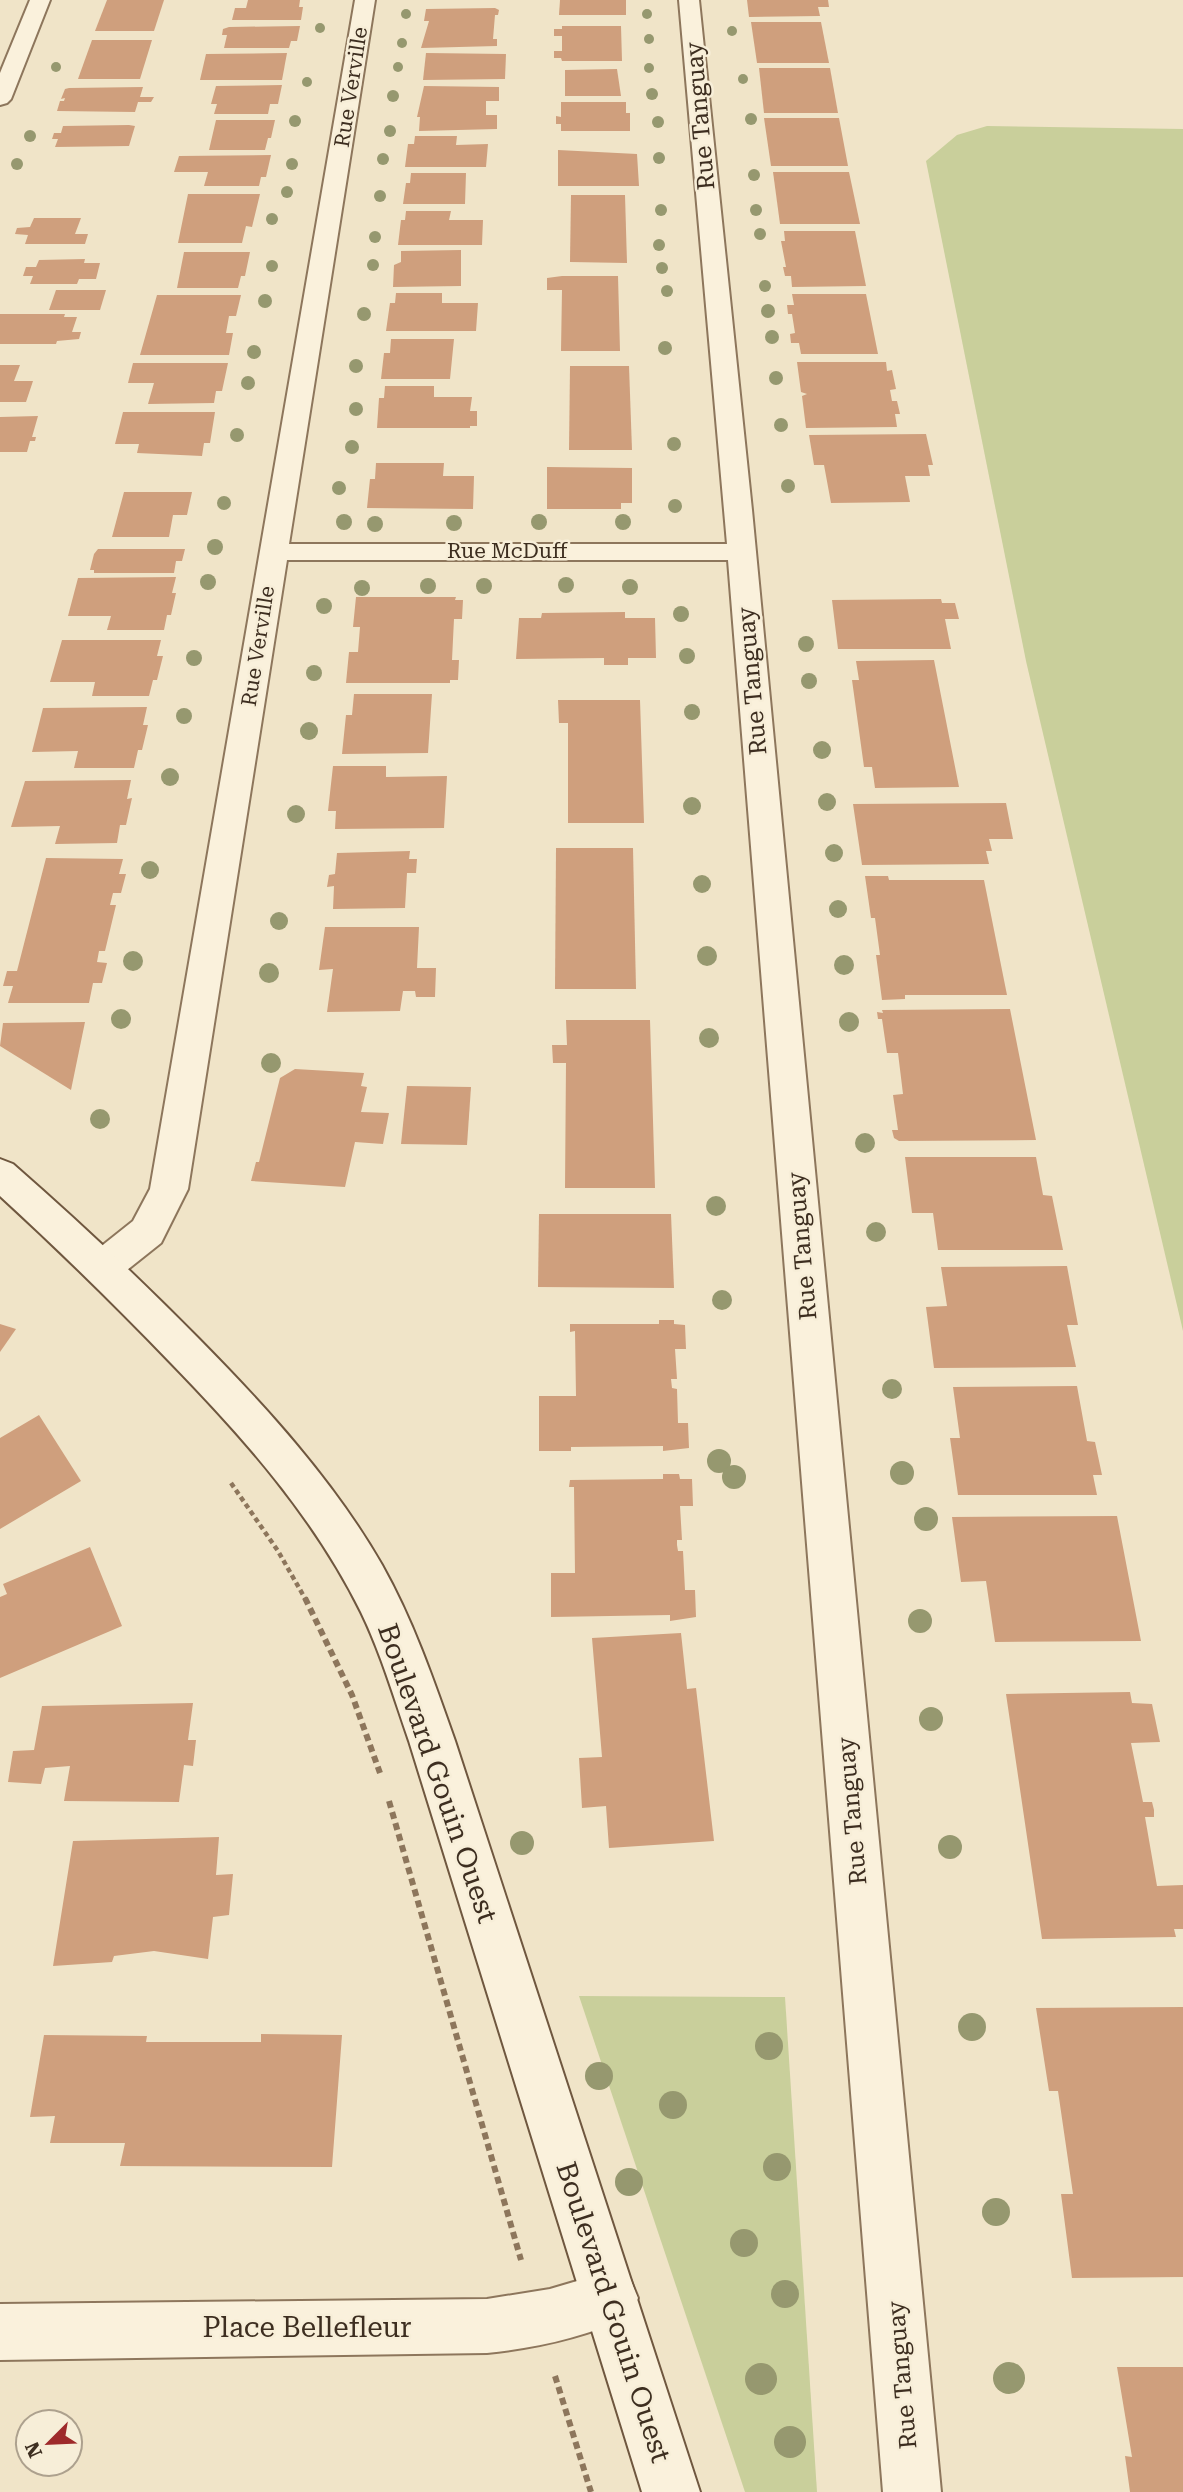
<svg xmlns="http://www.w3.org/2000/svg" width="1183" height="2492" viewBox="0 0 1183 2492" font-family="'Roboto Serif',serif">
<rect width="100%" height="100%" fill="#f0e4c8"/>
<g fill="#c9cf9b">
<polygon points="987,126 1183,129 1183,1331 1026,661 926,161 957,135"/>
<polygon points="579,1996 785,1997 817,2492 745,2492"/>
</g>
<g fill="#cf9f7d">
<polygon points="107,0 164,0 154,31 95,31"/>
<polygon points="248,0 300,0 299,7 303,7 301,20 232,20 235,8 246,8"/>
<polygon points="560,0 626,0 626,15 559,15"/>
<polygon points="747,0 828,0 829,7 818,7 820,16 749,17"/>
<polygon points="495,8 499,10 498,15 495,15 493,39 497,39 497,46 421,48 429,21 424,21 426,9"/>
<polygon points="751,22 821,22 829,63 757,63"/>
<polygon points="300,26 297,41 291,41 289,48 224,48 227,35 222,35 223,29 229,27"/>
<polygon points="562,26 621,26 622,61 562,61 561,58 554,58 554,51 562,51 562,36 554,36 554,29 562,29"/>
<polygon points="92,40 152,40 140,79 78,79"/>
<polygon points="287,53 282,80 200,80 206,54"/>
<polygon points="426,53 506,54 505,79 423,80"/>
<polygon points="759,68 830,68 838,113 764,113"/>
<polygon points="617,69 621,96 565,96 565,70"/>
<polygon points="282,85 278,104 270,104 268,114 214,114 217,104 211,104 216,86"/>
<polygon points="424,86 499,87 499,101 486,101 486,115 497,115 497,129 419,131 420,117 417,117"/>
<polygon points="143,87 140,97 154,97 151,102 138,102 135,112 57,111 60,101 64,101 65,98 61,99 65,89 69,88"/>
<polygon points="561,102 626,102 626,113 630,113 630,131 561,131 561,124 556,124 556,116 561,117"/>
<polygon points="764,118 839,118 848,166 771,166"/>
<polygon points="216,120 275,120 271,138 268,138 265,150 209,150"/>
<polygon points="129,125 135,126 129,146 55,147 58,139 52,139 54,133 61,133 63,126"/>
<polygon points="415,136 457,136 456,145 488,144 486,167 405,167 408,144 414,144"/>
<polygon points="558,150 637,154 639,186 558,186"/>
<polygon points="271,155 266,177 261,177 259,186 204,186 208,172 174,172 179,156"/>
<polygon points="773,172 849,172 860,224 780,224"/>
<polygon points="411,173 466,173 465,204 403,204 406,183 410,183"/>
<polygon points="188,194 260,194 252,227 246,226 242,243 178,243"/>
<polygon points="571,195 625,195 627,263 570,262"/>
<polygon points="406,211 451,211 449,220 483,220 482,245 398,245 401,220 405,220"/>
<polygon points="34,218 81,218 75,234 88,234 85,244 25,244 28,235 15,234 17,228 30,227"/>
<polygon points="784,231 855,231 866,286 792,287 791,276 785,276 783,267 786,267 781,241 785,241"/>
<polygon points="461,250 461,286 393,287 394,265 401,262 401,251"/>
<polygon points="184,252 250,252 245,276 241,276 238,288 177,288"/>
<polygon points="85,259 84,263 100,263 96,279 79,279 77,284 30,284 33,276 23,276 26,267 36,267 39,260"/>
<polygon points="562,276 618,276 620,351 561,351 562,290 547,290 547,278"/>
<polygon points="56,290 106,290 100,310 49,310"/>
<polygon points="396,293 442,293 442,303 478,303 476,331 386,331 390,303 395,303"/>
<polygon points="792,294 866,294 878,354 801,354 799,343 791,343 790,334 795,333 792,314 788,314 787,305 794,305"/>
<polygon points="157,295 241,295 236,316 229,316 226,333 233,333 229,355 140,355"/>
<polygon points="0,314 65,314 64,317 77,317 72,332 81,332 79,339 57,341 56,344 0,344"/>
<polygon points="391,339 454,339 450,379 381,379 384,353 390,353"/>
<polygon points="797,362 886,362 887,371 892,370 896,389 890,390 892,401 897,401 900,414 895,414 897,427 806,428 802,396 807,394 801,392"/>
<polygon points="133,363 228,363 222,391 216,391 214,403 148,404 154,383 128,383"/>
<polygon points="0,365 20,365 14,381 33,381 26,402 0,402"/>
<polygon points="570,366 629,366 632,450 569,450"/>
<polygon points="385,386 434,386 434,397 472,397 470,411 477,411 477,426 470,426 470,428 377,428 379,398 384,398"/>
<polygon points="123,412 215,412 210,443 204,443 202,456 137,453 139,444 115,444"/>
<polygon points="38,416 32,437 36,437 35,441 30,441 27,452 0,452 0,417"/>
<polygon points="926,434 933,465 928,465 930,476 905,476 910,502 831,503 824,465 814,465 809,435"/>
<polygon points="376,463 444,463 443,476 474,476 473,509 367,508 370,479 375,479"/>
<polygon points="547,467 632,468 632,503 621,503 621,509 547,509"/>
<polygon points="124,492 192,492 187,515 173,515 169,537 112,537"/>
<polygon points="98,549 185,549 182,561 176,561 174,573 94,573 94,570 90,570 94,554"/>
<polygon points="176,577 172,593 176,593 171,615 167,615 164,630 107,630 111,616 68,616 78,578"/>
<polygon points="356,597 456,597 455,600 463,600 462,619 454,619 452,660 459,660 458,680 450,680 450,683 346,683 349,652 358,652 360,627 353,627"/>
<polygon points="941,599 942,603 955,603 959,619 945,619 951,649 838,649 832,600"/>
<polygon points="625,612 625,618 655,618 656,658 628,658 628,665 604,665 604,658 516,659 519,618 541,618 542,613"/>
<polygon points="62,640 161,640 157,656 163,656 157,680 153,680 149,696 92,696 95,682 50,682"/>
<polygon points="934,660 959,787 875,788 872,767 864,767 852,680 859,680 856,661"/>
<polygon points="354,694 432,694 428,753 342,754 346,715 352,715"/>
<polygon points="558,700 640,700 644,823 568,823 568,723 559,723"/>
<polygon points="147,707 143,725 148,725 142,750 138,750 134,768 74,768 78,751 32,752 43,708"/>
<polygon points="333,766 386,766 386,777 447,776 444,828 335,829 336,811 328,811"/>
<polygon points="131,780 127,799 132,798 126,825 120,825 117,843 55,844 60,826 11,827 25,781"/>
<polygon points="1006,803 1013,839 989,839 992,851 986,851 989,864 862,865 853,804"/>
<polygon points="556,848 633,848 636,989 555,989"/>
<polygon points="410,851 409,859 417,859 416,873 407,873 405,908 333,909 334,886 327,887 329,875 335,874 337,853"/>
<polygon points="46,858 123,859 119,874 126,874 121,893 113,893 110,905 116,905 105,951 99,951 97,962 107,963 102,983 93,983 89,1003 8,1003 13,986 3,986 7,971 17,971"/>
<polygon points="865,876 888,876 889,880 984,880 1007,995 905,995 905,999 882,1000 876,955 880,955 875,918 871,918"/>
<polygon points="325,927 419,927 417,968 436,968 435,997 416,997 415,991 403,991 400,1011 327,1012 333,969 319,970"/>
<polygon points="1010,1009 1036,1140 899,1141 894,1138 892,1130 898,1130 893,1095 903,1094 898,1053 887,1053 882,1019 878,1019 877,1012 883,1013 882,1010"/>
<polygon points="566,1020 650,1020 655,1188 565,1188 566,1063 553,1063 552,1045 567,1045"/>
<polygon points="85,1022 71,1090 0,1046 3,1023"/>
<polygon points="295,1069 364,1073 361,1086 367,1087 361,1112 389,1113 383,1144 355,1142 345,1187 251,1181 256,1162 259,1162 280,1078"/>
<polygon points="407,1086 471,1087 467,1145 401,1144"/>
<polygon points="905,1157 1036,1157 1043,1195 1052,1196 1063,1250 938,1250 933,1213 912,1213"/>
<polygon points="539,1214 671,1214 674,1288 538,1287"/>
<polygon points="1067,1266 1078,1325 1067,1325 1076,1367 934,1368 926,1307 947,1306 941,1267"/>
<polygon points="659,1320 674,1320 674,1324 685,1325 686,1349 675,1349 677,1379 671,1379 672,1388 677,1389 678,1423 688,1423 689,1448 663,1451 663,1446 571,1447 571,1451 539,1451 539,1396 576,1396 575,1331 570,1332 570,1324 659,1324"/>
<polygon points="0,1324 16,1329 0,1352"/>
<polygon points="1077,1386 1087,1441 1095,1442 1102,1475 1093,1475 1097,1495 958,1495 950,1438 960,1438 953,1387"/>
<polygon points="39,1415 81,1481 0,1529 0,1438"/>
<polygon points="663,1474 679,1474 680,1479 692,1479 693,1506 680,1506 682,1540 677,1540 677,1545 678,1551 683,1551 685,1590 695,1590 696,1617 670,1621 670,1615 551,1617 551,1573 575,1573 574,1487 569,1487 570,1480 663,1479"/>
<polygon points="1117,1516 1141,1641 995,1642 986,1581 961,1582 952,1517"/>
<polygon points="90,1547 122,1626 0,1678 0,1597 7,1594 3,1584"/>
<polygon points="681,1633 687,1689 696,1688 714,1841 609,1848 606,1806 582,1808 579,1758 602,1757 592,1638"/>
<polygon points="1130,1692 1132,1703 1152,1704 1160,1742 1131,1743 1143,1802 1152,1802 1154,1810 1154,1817 1145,1817 1157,1886 1183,1885 1183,1929 1174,1929 1176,1937 1042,1939 1006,1694"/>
<polygon points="193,1703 188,1740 196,1740 193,1766 184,1765 179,1802 64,1801 70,1766 45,1768 41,1784 8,1782 13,1751 34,1750 42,1706"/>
<polygon points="219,1837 216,1875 233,1874 229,1915 213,1917 208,1959 154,1951 114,1956 112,1962 53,1966 73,1841"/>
<polygon points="1183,2007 1183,2277 1072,2278 1061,2194 1073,2194 1058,2091 1049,2091 1036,2008"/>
<polygon points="261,2034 342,2035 332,2167 120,2166 125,2143 50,2143 55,2116 30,2117 44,2035 147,2036 146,2042 261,2042"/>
<polygon points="1117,2367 1183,2367 1183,2492 1130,2492 1125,2456 1132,2457"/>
</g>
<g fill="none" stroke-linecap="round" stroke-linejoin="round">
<defs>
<g id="street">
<polygon points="30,0 50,0 11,99 7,103 0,105 0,73"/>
<polygon points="355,0 375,0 289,544 727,544 679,0 699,0 752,510 941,2492 883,2492 728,560 287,560 188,1189 161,1243 117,1278 103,1283 89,1278 84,1267 89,1256 133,1221 150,1189"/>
<path d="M611,2271l19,8 8,19 -8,19c-46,20 -93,31 -143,36l-487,7v-56l487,-5 63,-10z"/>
</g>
<path id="secondary" d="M0,1159l13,5c64,56 126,114 186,175 68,69 134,141 183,226 31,55 52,116 73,176l245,751h-58l-233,-751c-15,-43 -28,-88 -48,-129 -47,-95 -117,-174 -190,-249 -55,-57 -112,-113 -171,-167z"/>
</defs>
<use href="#street" stroke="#8d765c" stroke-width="4"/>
<use href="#secondary" stroke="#6f573f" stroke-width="4"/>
<polyline stroke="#8d765c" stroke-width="4.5" stroke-dasharray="5 3.5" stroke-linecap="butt" points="231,1483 278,1551 306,1600"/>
<g stroke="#8d765c" stroke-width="6" stroke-dasharray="7 4.5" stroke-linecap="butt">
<polyline points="305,1598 352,1695 380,1773"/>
<polyline points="389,1801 521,2260"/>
<polyline points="555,2376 591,2492"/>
</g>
<use href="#street" fill="#faf1dc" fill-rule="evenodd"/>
<use href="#secondary" fill="#faf1dc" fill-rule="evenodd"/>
</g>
<g fill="#96986f">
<circle cx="406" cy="14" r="5"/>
<circle cx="647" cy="14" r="5"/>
<circle cx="320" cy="28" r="5"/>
<circle cx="732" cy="31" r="5"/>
<circle cx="649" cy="39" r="5"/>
<circle cx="402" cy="43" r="5"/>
<circle cx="56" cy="67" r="5"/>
<circle cx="398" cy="67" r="5"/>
<circle cx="649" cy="68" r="5"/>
<circle cx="743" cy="79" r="5"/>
<circle cx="307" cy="82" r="5"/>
<circle cx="652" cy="94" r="6"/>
<circle cx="393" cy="96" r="6"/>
<circle cx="751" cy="119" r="6"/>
<circle cx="295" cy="121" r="6"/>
<circle cx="658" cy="122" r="6"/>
<circle cx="390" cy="131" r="6"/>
<circle cx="30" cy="136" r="6"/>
<circle cx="659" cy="158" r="6"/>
<circle cx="383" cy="159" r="6"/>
<circle cx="17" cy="164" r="6"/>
<circle cx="292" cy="164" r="6"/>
<circle cx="754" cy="175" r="6"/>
<circle cx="287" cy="192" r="6"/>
<circle cx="380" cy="196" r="6"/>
<circle cx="661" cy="210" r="6"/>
<circle cx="756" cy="210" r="6"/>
<circle cx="272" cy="219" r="6"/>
<circle cx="760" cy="234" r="6"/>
<circle cx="375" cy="237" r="6"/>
<circle cx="659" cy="245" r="6"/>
<circle cx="373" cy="265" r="6"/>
<circle cx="272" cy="266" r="6"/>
<circle cx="662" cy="268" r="6"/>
<circle cx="765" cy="286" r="6"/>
<circle cx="667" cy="291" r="6"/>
<circle cx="265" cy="301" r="7"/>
<circle cx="768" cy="311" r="7"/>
<circle cx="364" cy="314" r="7"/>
<circle cx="772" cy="337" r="7"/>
<circle cx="665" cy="348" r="7"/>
<circle cx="254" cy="352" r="7"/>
<circle cx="356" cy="366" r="7"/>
<circle cx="776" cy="378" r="7"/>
<circle cx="248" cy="383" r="7"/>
<circle cx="356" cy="409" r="7"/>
<circle cx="781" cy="425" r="7"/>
<circle cx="237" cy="435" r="7"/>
<circle cx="674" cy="444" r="7"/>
<circle cx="352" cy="447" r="7"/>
<circle cx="788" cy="486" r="7"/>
<circle cx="339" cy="488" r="7"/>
<circle cx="224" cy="503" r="7"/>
<circle cx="675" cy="506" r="7"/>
<circle cx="344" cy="522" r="8"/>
<circle cx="539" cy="522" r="8"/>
<circle cx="623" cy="522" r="8"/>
<circle cx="454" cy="523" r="8"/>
<circle cx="375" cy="524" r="8"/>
<circle cx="215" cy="547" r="8"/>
<circle cx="208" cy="582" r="8"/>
<circle cx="566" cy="585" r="8"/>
<circle cx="428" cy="586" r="8"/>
<circle cx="484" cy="586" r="8"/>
<circle cx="630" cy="587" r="8"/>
<circle cx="362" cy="588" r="8"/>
<circle cx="324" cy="606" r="8"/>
<circle cx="681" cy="614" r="8"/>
<circle cx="806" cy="644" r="8"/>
<circle cx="687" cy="656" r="8"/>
<circle cx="194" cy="658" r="8"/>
<circle cx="314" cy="673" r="8"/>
<circle cx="809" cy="681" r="8"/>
<circle cx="692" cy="712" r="8"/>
<circle cx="184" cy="716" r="8"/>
<circle cx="309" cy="731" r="9"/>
<circle cx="822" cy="750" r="9"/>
<circle cx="170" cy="777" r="9"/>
<circle cx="827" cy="802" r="9"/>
<circle cx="692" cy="806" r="9"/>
<circle cx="296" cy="814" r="9"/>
<circle cx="834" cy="853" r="9"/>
<circle cx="150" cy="870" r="9"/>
<circle cx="702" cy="884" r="9"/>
<circle cx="838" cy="909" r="9"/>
<circle cx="279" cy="921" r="9"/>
<circle cx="707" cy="956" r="10"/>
<circle cx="133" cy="961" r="10"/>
<circle cx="844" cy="965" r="10"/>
<circle cx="269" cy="973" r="10"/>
<circle cx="121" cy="1019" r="10"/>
<circle cx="849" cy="1022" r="10"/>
<circle cx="709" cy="1038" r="10"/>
<circle cx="271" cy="1063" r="10"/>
<circle cx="100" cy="1119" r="10"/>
<circle cx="865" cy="1143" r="10"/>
<circle cx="716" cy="1206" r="10"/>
<circle cx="876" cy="1232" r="10"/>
<circle cx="722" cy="1300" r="10"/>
<circle cx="892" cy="1389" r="10"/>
<circle cx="719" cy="1461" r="12"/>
<circle cx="902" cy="1473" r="12"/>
<circle cx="734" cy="1477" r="12"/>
<circle cx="926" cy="1519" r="12"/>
<circle cx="920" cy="1621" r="12"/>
<circle cx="931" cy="1719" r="12"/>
<circle cx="522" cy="1843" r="12"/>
<circle cx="950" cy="1847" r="12"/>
<circle cx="972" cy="2027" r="14"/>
<circle cx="769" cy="2046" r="14"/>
<circle cx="599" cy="2076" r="14"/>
<circle cx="673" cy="2105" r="14"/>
<circle cx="777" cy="2167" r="14"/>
<circle cx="629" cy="2182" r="14"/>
<circle cx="996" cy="2212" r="14"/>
<circle cx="744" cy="2243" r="14"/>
<circle cx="785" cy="2294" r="14"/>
<circle cx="1009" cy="2378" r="16"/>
<circle cx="761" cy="2379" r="16"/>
<circle cx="790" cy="2442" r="16"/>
</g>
<g text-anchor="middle" stroke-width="5" stroke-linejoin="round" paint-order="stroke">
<g font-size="21" fill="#3d2e20" stroke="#f7eed8">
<text transform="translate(351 87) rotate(-81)" y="7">Rue Verville</text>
<text x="507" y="558">Rue McDuff</text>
<text transform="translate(258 646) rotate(-81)" y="7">Rue Verville</text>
</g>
<g font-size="24" fill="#3d2e20" stroke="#f7eed8">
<text transform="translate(700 116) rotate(-95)" y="8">Rue Tanguay</text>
<text transform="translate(752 681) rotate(-95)" y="8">Rue Tanguay</text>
<text transform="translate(802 1246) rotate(-95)" y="8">Rue Tanguay</text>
<text transform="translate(852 1811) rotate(-95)" y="8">Rue Tanguay</text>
<text transform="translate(902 2375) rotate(-95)" y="8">Rue Tanguay</text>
</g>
<g font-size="28" fill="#3d2e20" stroke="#f7eed8">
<text transform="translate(438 1773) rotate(71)" y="10">Boulevard Gouin Ouest</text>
<text transform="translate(614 2312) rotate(72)" y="10">Boulevard Gouin Ouest</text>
<text x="307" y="2337">Place Bellefleur</text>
</g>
</g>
<g transform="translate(49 2443) rotate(246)"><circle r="33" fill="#f7eed8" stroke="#ada18e" stroke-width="2"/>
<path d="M0-5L12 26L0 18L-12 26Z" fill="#9e2a2b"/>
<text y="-10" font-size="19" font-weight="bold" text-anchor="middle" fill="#3d2e20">N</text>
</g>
</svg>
